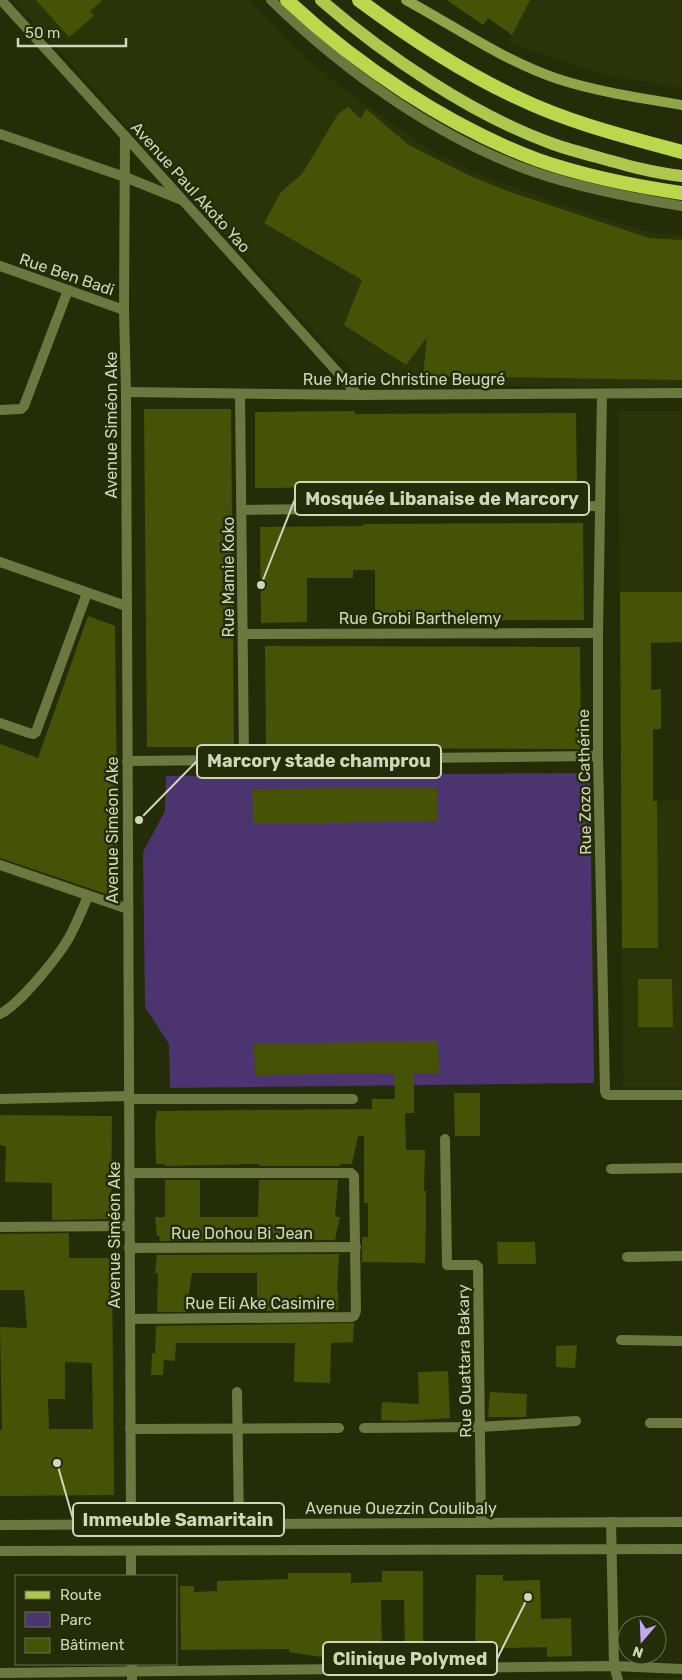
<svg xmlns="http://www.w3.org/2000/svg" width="682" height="1680" viewBox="0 0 682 1680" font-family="Rubik,sans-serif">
<rect width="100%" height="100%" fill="#252c08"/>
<g fill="#2b3308">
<polygon points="13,0 249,0 296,49 341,87 427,148 472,172 559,204 641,230 682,236 682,388 368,385 325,345"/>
<polygon points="447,0 682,0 682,88 600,74 508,43 512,35 489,18 483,25"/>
<polygon points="618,411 682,411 682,592 620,592"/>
<polygon points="682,800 682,1087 623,1087 621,801"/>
<polygon points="625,1678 682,1678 682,1680 626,1680"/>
</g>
<polygon fill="#4b346f" points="590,773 594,1083 170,1088 169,1044 145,1007 143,852 165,811 166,776"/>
<g fill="#465307" fill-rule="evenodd">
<polygon points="36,0 103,0 90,11 94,16 69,37"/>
<polygon points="447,0 530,0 512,35 488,18 483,25"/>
<polygon points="348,107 361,119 366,109 409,145 470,176 510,192 649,238 682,240 682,380 423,376 427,337 406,365 344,325 362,280 264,223 281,192 302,174 338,114"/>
<polygon points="144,409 231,409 234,747 147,747"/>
<polygon points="355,411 355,414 576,413 577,492 372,493 372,487 255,488 255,412"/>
<polygon points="583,523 584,620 375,621 375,570 353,570 353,578 307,578 307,622 261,623 260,527 363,526 363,524"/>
<polygon points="620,592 682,592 682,642 651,643 651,690 661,689 661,729 653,729 653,801 657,801 658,948 622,948"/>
<polygon points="88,616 115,626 118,898 0,858 0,744 38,758"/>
<polygon points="265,646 580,647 581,749 266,748"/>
<polygon points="437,787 438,821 253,824 252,789"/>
<polygon points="638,979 672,979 673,1027 638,1027"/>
<polygon points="438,1041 439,1073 414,1073 414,1113 405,1113 406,1150 425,1150 424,1191 426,1191 426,1218 425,1263 362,1262 362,1237 368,1237 368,1203 364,1203 364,1136 358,1136 352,1164 340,1164 340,1166 259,1166 259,1164 165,1166 165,1164 156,1164 155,1125 157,1111 372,1109 372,1099 395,1099 394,1073 255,1075 254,1044"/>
<polygon points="454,1093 480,1093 480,1136 455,1136"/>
<polygon points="0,1115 112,1116 111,1219 52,1220 52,1183 5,1182 6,1146 0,1145"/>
<polygon points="165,1180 200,1180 200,1217 258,1217 259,1180 338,1180 335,1217 340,1217 335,1240 159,1241 160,1236 157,1236 155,1217 165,1217"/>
<path d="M69,1233v25h43l2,237 -114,1v-66h2l-2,-103 27,1 -3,-38h-24v-56zM65,1362l27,1 1,66h-44l-1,-30h17z"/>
<polygon points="497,1242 535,1242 536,1264 498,1264"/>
<polygon points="339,1254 337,1291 338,1291 338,1310 257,1311 257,1273 192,1273 186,1312 157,1312 158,1273 155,1273 157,1255"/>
<polygon points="354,1323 353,1342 331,1343 330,1383 294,1382 295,1343 176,1343 175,1361 164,1360 163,1375 151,1375 152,1353 155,1353 156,1326"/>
<polygon points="577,1345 575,1368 556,1367 556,1346"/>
<polygon points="448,1371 450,1418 403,1421 381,1420 382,1402 419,1404 418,1372"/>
<polygon points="490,1392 527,1394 526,1417 488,1417"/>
<polygon points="382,1571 423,1571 423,1657 405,1657 404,1600 381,1600 382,1651 346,1652 321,1657 289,1652 289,1649 181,1650 180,1586 194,1586 194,1592 217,1591 217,1581 288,1579 288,1573 351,1573 351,1583 382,1582"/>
<polygon points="476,1575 503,1575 503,1581 540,1580 541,1619 571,1618 572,1656 547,1657 547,1647 475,1649"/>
</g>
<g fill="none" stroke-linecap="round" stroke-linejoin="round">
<g stroke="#6b7840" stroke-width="10">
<polyline points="129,1099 353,1099"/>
<polyline points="0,1227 129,1226"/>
<polyline points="237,1392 239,1524"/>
<polyline points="130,1429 339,1428"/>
</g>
<g stroke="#6b7840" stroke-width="10">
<path d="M271,0c73,71 166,138 263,172 47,16 98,26 148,34"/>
<polyline points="0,134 125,177 182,200"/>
<polyline points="125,136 358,395"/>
<polyline points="0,266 124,310"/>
<polyline points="126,392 358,395 682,393"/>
<polyline points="240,394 244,760"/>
<polyline points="602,394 598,633 598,756 605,1091 606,1094 609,1095 682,1095"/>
<polyline points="0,410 21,409 24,406 68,290"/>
<polyline points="242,510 599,506"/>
<polyline points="0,562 126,606"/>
<polyline points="243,634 598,633"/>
<polyline points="0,723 29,733 33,734 36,732 87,593"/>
<polyline points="127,761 598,756"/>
<polyline points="0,865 128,909"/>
<path d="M0,1014c20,-10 60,-59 71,-80 6,-12 12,-26 17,-38"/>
<polyline points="0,1099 128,1096"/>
<polyline points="445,1139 447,1265 476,1265 478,1267 481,1523"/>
<polyline points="611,1169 682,1168"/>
<polyline points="129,1173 351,1173 354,1176 356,1311 354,1316 351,1317 130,1319"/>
<polyline points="129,1248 356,1247"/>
<polyline points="627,1257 682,1256"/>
<polyline points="621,1340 682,1341"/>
<polyline points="650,1423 682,1423"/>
<polyline points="364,1428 480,1427 576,1421"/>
<polyline points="611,1522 614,1666 618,1680"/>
<polyline points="131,1551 131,1576"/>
<polyline points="0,1673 614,1666 682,1669"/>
<polyline points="132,1680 132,1664"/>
</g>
<g stroke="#6b7840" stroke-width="10">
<polyline points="1,0 125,136 124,310 126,392 131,1525"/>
<polyline points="0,1525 682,1522"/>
<polyline points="0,1551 682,1549"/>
</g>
<path stroke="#91a548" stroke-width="10" d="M406,0c50,27 98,61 152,79 40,13 83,19 124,26"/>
<path stroke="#afc74c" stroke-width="12" d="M321,0c63,55 153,116 232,144 14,5 29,9 44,13 28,8 56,16 85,19"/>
<g stroke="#bcd74c" stroke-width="14">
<path d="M287,0c69,65 162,127 251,160 46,16 96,26 144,33"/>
<path d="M359,0c50,37 103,72 159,98 52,25 109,39 164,54"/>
</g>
</g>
<g text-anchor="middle" stroke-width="5" stroke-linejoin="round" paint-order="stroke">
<g font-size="16" fill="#cfd6bc" stroke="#252c08">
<text transform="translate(191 187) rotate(48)" y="6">Avenue Paul Akoto Yao</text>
<text transform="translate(67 274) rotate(19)" y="6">Rue Ben Badi</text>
<text x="404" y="385">Rue Marie Christine Beugré</text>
<text transform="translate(111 425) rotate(-90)" y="6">Avenue Siméon Ake</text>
<text transform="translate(228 577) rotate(-90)" y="6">Rue Mamie Koko</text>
<text x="420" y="624">Rue Grobi Barthelemy</text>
<text transform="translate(584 782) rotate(-91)" y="6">Rue Zozo Cathérine</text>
<text transform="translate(112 830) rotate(-90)" y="6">Avenue Siméon Ake</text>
<text x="242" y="1239">Rue Dohou Bi Jean</text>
<text transform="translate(114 1235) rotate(-90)" y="6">Avenue Siméon Ake</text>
<text x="260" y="1309">Rue Eli Ake Casimire</text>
<text transform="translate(464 1361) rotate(-91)" y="6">Rue Ouattara Bakary</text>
<text x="401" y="1514">Avenue Ouezzin Coulibaly</text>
</g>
</g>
<path fill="none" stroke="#cfd6bc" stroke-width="2" d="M261 585L295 499M139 820L197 761M57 1463L73 1519M528 1597L497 1659"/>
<g fill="#cfd6bc" stroke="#252c08" stroke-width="2">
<circle cx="261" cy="585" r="5"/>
<circle cx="139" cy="820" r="5"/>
<circle cx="57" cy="1463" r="5"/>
<circle cx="528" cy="1597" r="5"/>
</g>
<g fill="#252c08" stroke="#cfd6bc" stroke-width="2">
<rect x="295" y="482" width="294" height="33" rx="5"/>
<rect x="197" y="745" width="244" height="33" rx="5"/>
<rect x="73" y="1503" width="211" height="33" rx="5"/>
<rect x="323" y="1642" width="174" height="33" rx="5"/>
</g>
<g font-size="18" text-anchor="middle" font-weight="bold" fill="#cfd6bc">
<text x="442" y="505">Mosquée Libanaise de Marcory</text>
<text x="319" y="767">Marcory stade champrou</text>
<text x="178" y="1526">Immeuble Samaritain</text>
<text x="410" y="1665">Clinique Polymed</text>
</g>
<rect x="15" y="1575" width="162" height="90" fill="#252c08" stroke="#697050"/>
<rect x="25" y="1591" width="25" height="8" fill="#afc74c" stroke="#697050"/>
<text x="60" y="1600" font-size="15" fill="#cfd6bc">Route</text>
<rect x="25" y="1612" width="25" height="15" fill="#4b346f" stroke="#697050"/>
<text x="60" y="1625" font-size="15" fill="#cfd6bc">Parc</text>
<rect x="25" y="1638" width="25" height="15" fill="#465307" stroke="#697050"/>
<text x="60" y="1650" font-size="15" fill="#cfd6bc">Bâtiment</text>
<g transform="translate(642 1640) rotate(199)"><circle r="24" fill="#252c08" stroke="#697050"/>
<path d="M0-4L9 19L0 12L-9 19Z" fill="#c1a8f3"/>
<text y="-8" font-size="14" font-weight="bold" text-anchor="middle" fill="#cfd6bc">N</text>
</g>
<path d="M18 38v8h108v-8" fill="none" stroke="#cfd6bc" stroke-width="2.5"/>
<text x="25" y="38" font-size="15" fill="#cfd6bc" stroke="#252c08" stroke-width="4" paint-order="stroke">50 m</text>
</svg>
